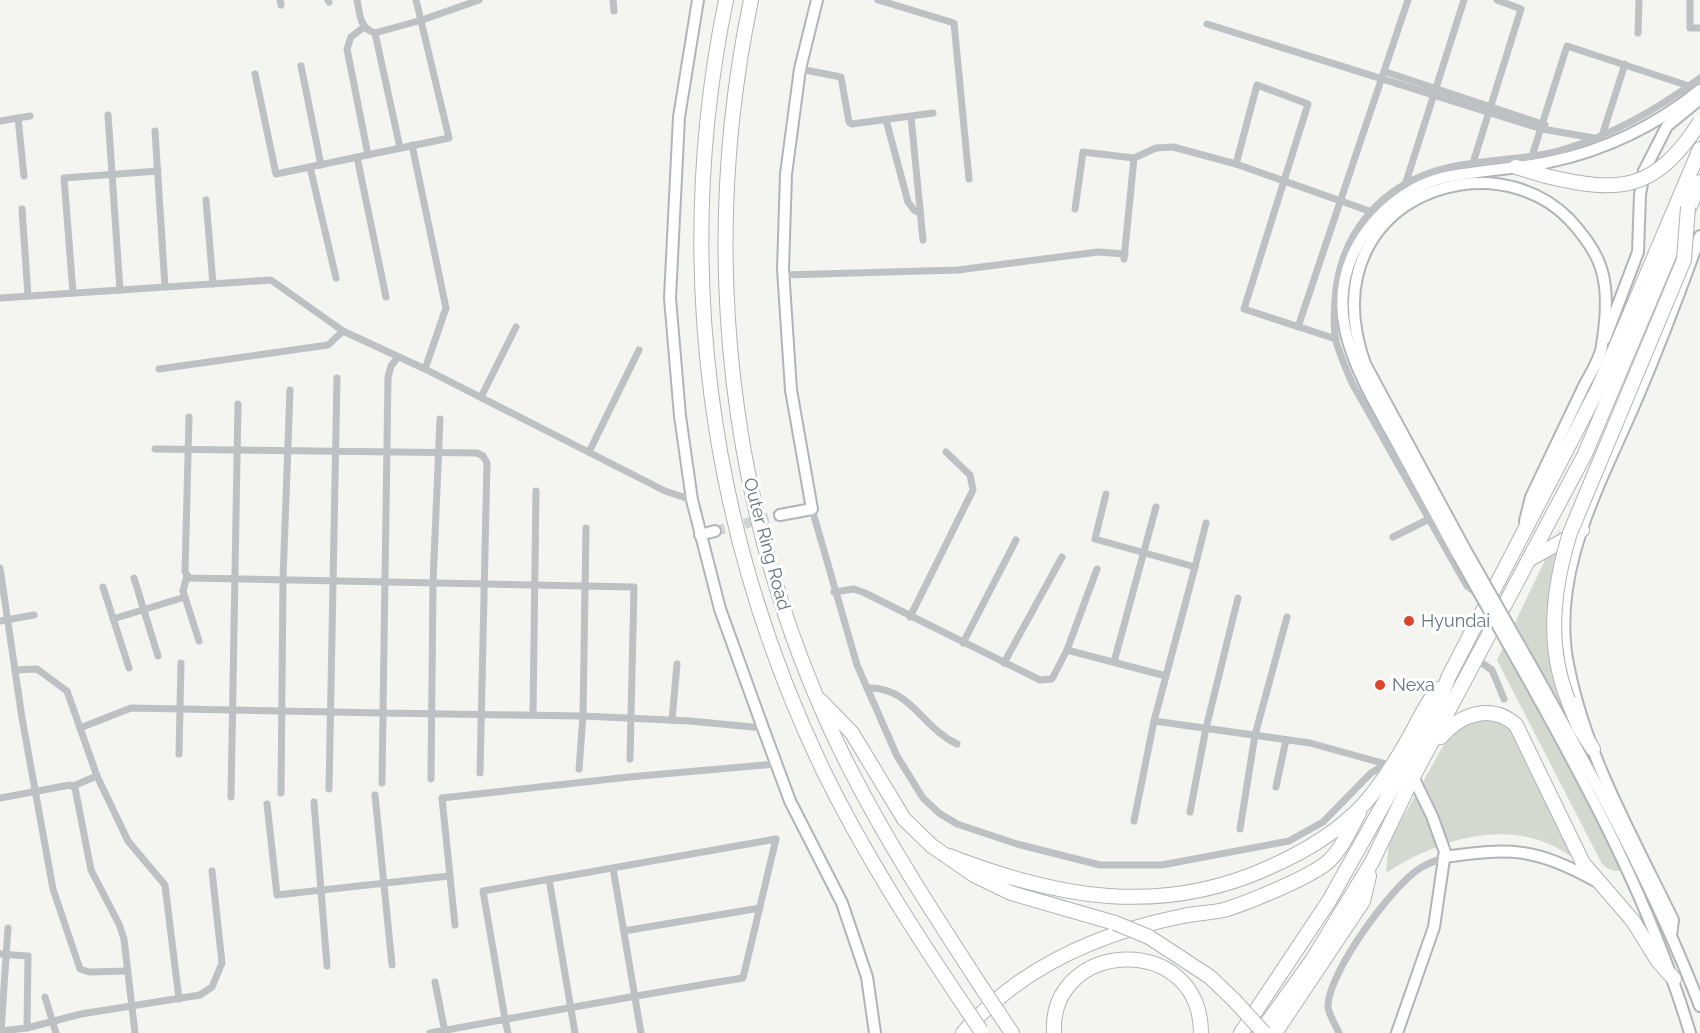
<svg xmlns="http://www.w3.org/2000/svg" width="1700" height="1033" viewBox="0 0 1700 1033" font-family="Raleway,sans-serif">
<rect width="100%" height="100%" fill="#f4f4f0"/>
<g fill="#d4d9d0">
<path d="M1560,529l-11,61 -1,41 28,97 67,136c-15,5 -28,13 -41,0l-105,-204z"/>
<path d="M1494,719l12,3 10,17 56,118c-58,-42 -132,-19 -186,16l3,-31 54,-96c13,-19 28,-26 51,-27z"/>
</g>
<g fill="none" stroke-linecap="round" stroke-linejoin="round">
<polyline stroke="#d0d4d4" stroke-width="10" stroke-dasharray="10 5" stroke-linecap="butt" points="715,531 780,515"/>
<defs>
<g id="secondary">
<polyline points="698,0 679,117 670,298 680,416 692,500 720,609 763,728 790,801 842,903 867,977 875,1033"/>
<polyline points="1605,339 1638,252 1640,195 1644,171 1667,126 1700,99"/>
<polyline points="780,515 812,509 791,390 783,269 786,174 800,69 817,0"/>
<polyline points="700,535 715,531"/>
<path d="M1671,935l2,-15c-39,-81 -86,-162 -104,-251 -21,-94 31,-184 67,-268 23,-54 44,-109 64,-165"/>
<polyline points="1397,1033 1434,927 1445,852 1432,816 1413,777"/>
</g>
<g id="primary">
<path d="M1466,551l-101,-187c-13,-37 -17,-78 2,-115 38,-74 145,-88 202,-30 13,14 26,30 32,49 8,24 5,53 1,77 -1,13 -12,29 -18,41 -18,37 -35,74 -53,111l-6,24"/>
<path d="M1458,555c-20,-37 -41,-75 -61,-112 -38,-69 -85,-139 -29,-214 19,-25 47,-45 78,-52 34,-7 69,-8 103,-15 55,-11 108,-37 151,-72"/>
<path d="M1533,669c61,109 122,220 167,337"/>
<path d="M1525,674c65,116 127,232 165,359"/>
<path d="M1444,857c69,-10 90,-9 152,24"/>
</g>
<g id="highway">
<path d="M726,0c-54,261 -18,530 97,770 41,84 92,163 144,240"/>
<path d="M751,0c-53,253 -23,518 90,751 41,84 92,162 143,240"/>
<polyline points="1516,167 1546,176"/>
<polyline points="1530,559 1582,530"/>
<polyline points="1568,700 1579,727 1593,749"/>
<polyline points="821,701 852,733 904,819 932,846 974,875 1011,893 1115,923"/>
<path d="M1441,737c19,-23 51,-34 75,-12l67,138 50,58 25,40 16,18"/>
<path d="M949,856c108,42 211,61 321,11 34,-15 69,-36 94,-63 18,-20 33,-45 46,-68 9,-16 16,-33 28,-47"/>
<polyline points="1149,937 1210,977 1234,1000"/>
<polyline points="998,1012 1012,1033"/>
<path d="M963,1033c57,-66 135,-100 220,-117 14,-3 27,-3 41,-6 23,-7 90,-34 106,-50 13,-13 20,-31 29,-47"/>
<path d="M1054,1033c-5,-94 146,-102 147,0"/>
<polyline points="1241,1033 1329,901 1434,714 1449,676 1599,387 1700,149"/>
<polyline points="1260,1033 1313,959 1372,862 1413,777 1585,454 1700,182"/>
<polyline points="1275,1033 1363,901 1369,876"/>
</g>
</defs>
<use href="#secondary" stroke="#afb5b9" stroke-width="14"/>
<use href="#primary" stroke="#b0b5b8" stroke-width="14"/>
<use href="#highway" stroke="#b0b4b7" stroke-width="16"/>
<g stroke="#bdc1c4" stroke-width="7">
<polyline points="280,0 281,5"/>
<polyline points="328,0 329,2"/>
<path d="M357,0c3,14 2,28 18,33l47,-13 57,-20"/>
<polyline points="613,0 614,11"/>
<polyline points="878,0 954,23 969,179"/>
<polyline points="1690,0 1690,28 1700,28"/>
<polyline points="1207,24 1542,129 1594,138"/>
<polyline points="364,27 351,37 347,49 368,155"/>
<polyline points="375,33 400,148"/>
<polyline points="1638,33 1639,0"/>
<polyline points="301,66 321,165"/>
<polyline points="800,69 841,77 849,122 852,124 933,113"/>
<polyline points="1386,72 1545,125"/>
<polyline points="255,74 276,174 449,138 416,0"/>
<polyline points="108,115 120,290"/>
<polyline points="911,117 923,240"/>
<polyline points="18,118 24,176"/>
<polyline points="886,120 908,202 914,210 920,213"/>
<polyline points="0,121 30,116"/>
<polyline points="155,131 165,287"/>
<polyline points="1602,136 1625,64"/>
<polyline points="412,145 446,308 425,369"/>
<polyline points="1532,156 1567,46 1689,86"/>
<polyline points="357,157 386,297"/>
<polyline points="1473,163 1521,9 1497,0"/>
<polyline points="1236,164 1257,85 1308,104 1244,309 1336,339"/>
<polyline points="310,167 336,278"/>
<polyline points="1406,182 1464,0"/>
<polyline points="206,200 213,284"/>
<polyline points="22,209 28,296"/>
<polyline points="1075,209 1083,152 1134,158"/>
<polyline points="1124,259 1134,158 1156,148 1173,147 1236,164 1372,212"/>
<polyline points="784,275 958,270 1098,252 1125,254"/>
<polyline points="73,293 64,178 158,171"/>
<polyline points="0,298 271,280 343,331 425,369 665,491 692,500"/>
<polyline points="1298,327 1408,0"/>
<polyline points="398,357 391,366 388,377 383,713 583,716 579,769"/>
<polyline points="159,369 328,345 343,331"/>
<polyline points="481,397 516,327"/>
<polyline points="189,417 185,572 189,578 634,587 630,759"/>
<polyline points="155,449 477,453 483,456 487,463 480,773"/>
<polyline points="589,452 639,350"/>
<polyline points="1106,494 1095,539 1195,567 1166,676"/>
<polyline points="812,509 857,665 897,756 923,798 939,813 957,824 1017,844 1100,865 1162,865 1289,841 1323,822 1371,773 1386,764 1394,762"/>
<polyline points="586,528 583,716 690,721 763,728"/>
<polyline points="1393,537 1429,519"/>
<polyline points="1195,567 1206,523"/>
<polyline points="0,568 22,718 53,889 80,969 89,972 127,971"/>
<polyline points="187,576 183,591 199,641"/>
<polyline points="134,578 158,656"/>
<polyline points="103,587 129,668"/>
<polyline points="834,592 854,589 865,593 1040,680 1052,679 1067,650 1166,676 1154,721 1310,743 1386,764"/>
<path d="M1479,595l-12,-9 -115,-203c-6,-14 -12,-28 -16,-42 -3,-14 -2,-28 -1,-41 4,-66 47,-117 112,-132 40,-10 82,-7 121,-20 49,-15 91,-40 132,-70"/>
<polyline points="910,617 973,490 970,475 946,452"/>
<polyline points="113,619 185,597"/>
<polyline points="0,621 34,615"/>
<polyline points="963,643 1016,540"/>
<polyline points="1067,650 1097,569"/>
<polyline points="1476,659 1492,670 1504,699"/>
<polyline points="1114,662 1156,507"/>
<polyline points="1004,663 1062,557"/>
<polyline points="15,670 37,669 67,691 97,776 128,841 165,885 179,999"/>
<path d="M867,688c43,-2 55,40 90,56"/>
<polyline points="533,714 536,491"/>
<polyline points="672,720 677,664"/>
<polyline points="80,728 131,708 383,713 382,783"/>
<polyline points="179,754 181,663"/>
<polyline points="431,779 433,583 440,419"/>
<polyline points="73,786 97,776"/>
<polyline points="1276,787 1286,740"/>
<polyline points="329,789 337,378"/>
<polyline points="281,793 283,579 290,390"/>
<polyline points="375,795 392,965"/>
<polyline points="231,797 238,404"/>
<polyline points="0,798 70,785 75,788 91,870 119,924 124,939 135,1033"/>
<polyline points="314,802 327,966"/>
<polyline points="267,804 277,895 449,876"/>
<polyline points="1190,812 1206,728 1238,598"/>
<polyline points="1134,821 1154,721"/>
<polyline points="1240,829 1255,735 1287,617"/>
<polyline points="613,868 641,1033"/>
<polyline points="549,879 575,1033"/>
<polyline points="455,925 442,798 629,777 776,764"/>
<polyline points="624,931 760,908"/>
<polyline points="0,954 28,956 27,1028"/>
<polyline points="435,982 445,1032"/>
<polyline points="45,997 56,1033"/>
<polyline points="0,1031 27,1028 81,1014 200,995 212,987 222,963 212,871"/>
<polyline points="1,1031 8,928"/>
<path d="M430,1033c104,-19 208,-38 313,-55l33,-139 -293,52 22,128 3,14"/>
<path d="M1339,1033c-3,-7 -10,-18 -11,-26 -1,-33 64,-121 91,-138 7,-5 17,-8 25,-12"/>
</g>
<use href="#secondary" stroke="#fff" stroke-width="10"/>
<use href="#primary" stroke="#fff" stroke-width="10"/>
<use href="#highway" stroke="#fff" stroke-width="14"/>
<defs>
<g id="primary-bridge">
<polyline points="1466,551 1533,669"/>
<polyline points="1458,555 1525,674"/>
</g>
<g id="highway-bridge">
<path d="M1546,176c75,18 109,15 154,-54"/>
<path d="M1568,700c-22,-55 -15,-112 2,-167l114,-273 4,-53"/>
<polyline points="1115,923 1149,937"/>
<polyline points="984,991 998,1012"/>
<polyline points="1234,1000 1264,1033"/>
<polyline points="967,1010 981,1031"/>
</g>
</defs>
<use href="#primary-bridge" stroke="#b0b5b8" stroke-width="14" stroke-linecap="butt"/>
<use href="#highway-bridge" stroke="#b0b4b7" stroke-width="16" stroke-linecap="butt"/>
<use href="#primary-bridge" stroke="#fff" stroke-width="10"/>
<use href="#highway-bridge" stroke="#fff" stroke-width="14"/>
</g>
<g fill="#da452b" stroke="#fff" stroke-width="2">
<circle cx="1409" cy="621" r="6"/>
<circle cx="1380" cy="685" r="6"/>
</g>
<g text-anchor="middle" stroke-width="6" stroke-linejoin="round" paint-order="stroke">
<g font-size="18" fill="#647680" stroke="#fff">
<text transform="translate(767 544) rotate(75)" y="6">Outer Ring Road</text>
</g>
<g font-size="18" fill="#647680" stroke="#fff" text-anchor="start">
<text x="1421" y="627">Hyundai</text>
<text x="1392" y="691">Nexa</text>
</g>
</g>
</svg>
